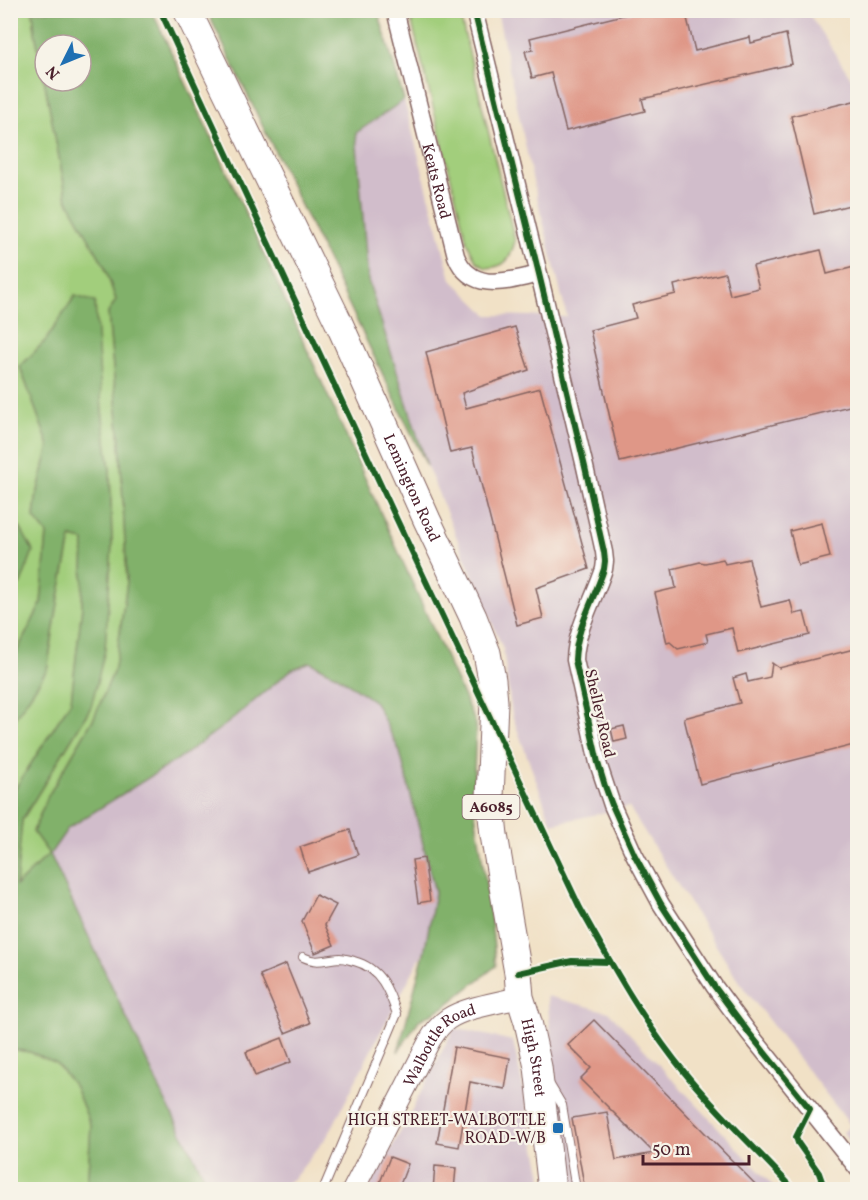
<svg xmlns="http://www.w3.org/2000/svg" width="868" height="1200" viewBox="0 0 868 1200" font-family="Vollkorn,serif">
<rect width="100%" height="100%" fill="#f7f3e8"/>
<filter id="ink" filterUnits="userSpaceOnUse"><feTurbulence type="fractalNoise" baseFrequency=".0167" numOctaves="2"/><feDisplacementMap in="SourceGraphic" scale="12" xChannelSelector="R" yChannelSelector="G"/><feConvolveMatrix kernelMatrix="1 2 1 2 8 2 1 2 1" color-interpolation-filters="sRGB"/></filter>
<filter id="wash" filterUnits="userSpaceOnUse"><feTurbulence type="fractalNoise" baseFrequency=".008" numOctaves="4" result="noise"/><feDisplacementMap in="SourceGraphic" scale="24" xChannelSelector="R" yChannelSelector="G"/><feGaussianBlur stdDeviation="1.35" result="paint"/><feColorMatrix in="noise" values="0 0 0 0 0 0 0 0 0 0 0 0 0 0 0 0 0 1.4 0 .05"/><feComposite in="paint" operator="in"/></filter>
<g filter="url(#wash)">
<rect width="100%" height="100%" fill="#f1e1c6"/>
<g fill="#d1bdcb">
<polygon points="497,11 807,11 857,87 857,1152 843,1132 851,1126 739,982 629,807 552,824 512,715 503,649 427,466 368,280 356,133 404,100 451,279 488,315 567,317 532,177"/>
<polygon points="310,662 336,675 375,701 400,752 435,892 425,949 368,1056 329,1134 295,1177 279,1189 213,1189 207,1182 165,1100 49,854 68,828 177,760 229,722 291,670"/>
<polygon points="547,996 609,1012 776,1189 567,1189"/>
<polygon points="454,1028 513,1041 541,1171 543,1189 368,1190 402,1129"/>
</g>
<g fill="#a2ce7b" stroke="#767653" stroke-width="1.5">
<polygon points="33,10 35,32 67,199 104,265 116,300 108,314 120,442 127,582 115,668 94,718 48,796 33,831 49,854 15,887 22,820 91,707 112,545 110,470 102,411 75,296 46,340 20,367 49,446 36,499 34,517 47,534 41,604 11,663 11,594 21,583 20,527 10,531 10,11"/>
<path d="M409,11h50l56,230c-5,19 -9,26 -29,27l-10,-7 -9,-19z"/>
<polygon points="71,538 84,541 82,607 71,701 11,795 11,724 47,670 59,597"/>
<polygon points="11,1049 30,1052 55,1062 75,1087 91,1126 87,1189 11,1190"/>
</g>
<g fill="#81b16b" stroke="#66684b" stroke-width="1.5" fill-rule="evenodd">
<path d="M33,11h119l61,130 263,583 -3,75 17,111 6,56 -52,41 -25,13 -21,32 27,-103 10,-57 -35,-140 -25,-50 -39,-27 -26,-13 -19,8 -62,52 -52,38 -109,68 -18,26 115,246 42,82 6,7h-126l4,-63 -16,-39 -20,-25 -25,-10 -19,-3v-254l60,-94 11,-94 2,-66 -13,-3 -12,59 -12,73 -36,54v-61l30,-59 6,-70 -13,-16 2,-19 13,-53 -29,-79 26,-27 29,-44 20,6 7,109 8,59 2,75 -7,105 -14,57 -69,113 -6,66 33,-32 -16,-22 15,-36 46,-78 21,-50 12,-86 -7,-140 -12,-129 8,-13 -12,-35 -37,-66 -32,-167zM45,45h36v36h-36z"/>
<polygon points="207,11 378,11 404,100 356,133 368,280 427,466"/>
<polygon points="20,527 33,551 21,583 11,594 11,531"/>
</g>
<g id="blocks">
<g fill="#df9787">
<polygon points="643,10 685,10 695,51 750,37 751,43 786,34 792,64 642,99 645,111 566,131 551,73 532,78 525,51 533,50 530,38"/>
<polygon points="858,100 858,203 814,214 791,116"/>
<polygon points="821,250 827,274 858,266 858,404 620,462 590,330 636,318 632,305 676,294 674,285 725,273 730,295 759,288 753,266"/>
<polygon points="515,327 529,370 462,393 466,408 540,388 589,569 536,588 543,618 517,625 472,448 450,453 426,352"/>
<polygon points="822,523 830,557 798,565 790,531"/>
<polygon points="723,559 725,564 749,559 761,607 790,600 794,614 804,612 810,635 738,653 732,628 706,634 708,642 678,649 670,642 667,643 655,593 676,588 672,569 700,562 705,563"/>
<polygon points="858,648 858,744 700,784 684,718 740,703 733,678 746,674 748,682 770,677 772,663 779,668"/>
<polygon points="624,726 627,739 614,742 611,729"/>
<polygon points="350,830 358,855 308,872 300,847"/>
<polygon points="424,858 430,901 418,903 412,860"/>
<polygon points="316,895 336,905 325,925 334,945 315,953 302,921"/>
<polygon points="286,964 310,1023 285,1033 260,975"/>
<polygon points="594,1020 761,1190 585,1190 572,1118 607,1112 616,1160 654,1153 580,1079 591,1068 568,1045"/>
<polygon points="282,1038 291,1062 255,1076 246,1052"/>
<polygon points="454,1047 510,1058 505,1089 470,1082 459,1147 437,1143"/>
<polygon points="390,1157 408,1164 398,1190 377,1190"/>
<polygon points="435,1166 456,1168 454,1190 433,1190"/>
</g>
</g>
</g>
<g filter="url(#ink)">
<use href="#blocks" fill-opacity="0" stroke="#846361" stroke-width="1.5"/>
<g fill="none" stroke-linecap="round" stroke-linejoin="round">
<defs>
<g id="service">
<path d="M303,957c15,7 21,2 37,1 5,0 9,2 14,3 27,7 35,30 43,53l-74,176"/>
<polyline points="550,1085 562,1105 576,1190"/>
</g>
<g id="minor">
<path id="s1" d="M395,10l61,246c15,38 53,25 83,18"/>
<path d="M474,10l65,264 46,193 19,85 1,9 -1,8c-10,31 -28,59 -29,91l23,103 14,42 22,49 27,50 53,82 35,47 109,136"/>
</g>
<g id="tertiary">
<path id="s2" d="M353,1190l77,-150c5,-8 10,-16 18,-21 18,-12 51,-16 72,-22"/>
</g>
<g id="primary">
<path id="s3" d="M187,10l151,311 89,199 46,97 14,36 5,27 2,22 -4,96 4,37 24,138 2,24 8,25 10,45 14,123"/>
</g>
</defs>
<use href="#service" stroke="#846361" stroke-width="10"/>
<use href="#minor" stroke="#846361" stroke-width="19"/>
<use href="#tertiary" stroke="#846361" stroke-width="23"/>
<use href="#primary" stroke="#846361" stroke-width="29"/>
<use href="#service" stroke="#fff" stroke-width="8"/>
<use href="#minor" stroke="#fff" stroke-width="16"/>
<use href="#tertiary" stroke="#fff" stroke-width="21"/>
<use href="#primary" stroke="#fff" stroke-width="27"/>
<defs>
<g id="cycleway">
<path d="M160,10l237,510 183,388c32,57 63,114 105,165 33,41 73,77 109,117"/>
<path d="M474,10l65,264 46,193 19,85 1,9 -1,8c-10,31 -28,59 -29,91l23,103 7,23 7,19 22,49 27,50 53,82 35,47 61,76 -14,28 2,6 21,30 6,17"/>
<polyline points="518,973 572,961 610,962"/>
</g>
</defs>
<use href="#cycleway" stroke="#f7f3e8" stroke-width="10"/>
<use href="#cycleway" stroke="#1b5e20" stroke-width="6"/>
</g>
</g>
<rect fill="#1f6fb2" stroke="#f7f3e8" stroke-width="2" x="552" y="1122" width="12" height="12" rx="3"/>
<g text-anchor="middle" stroke-width="4.5" stroke-linejoin="round" paint-order="stroke">
<rect fill="#f7f3e8" stroke="#7e5f64" stroke-width="1.5" x="462.5" y="795" width="57" height="24" rx="4.5"/>
<g font-size="15" font-weight="bold" fill="#4a1f2b">
<text x="491" y="812">A6085</text>
</g>
<g font-size="16" fill="#4a1f2b" stroke="#f7f3e8">
<text dy="6" stroke="none"><textPath href="#s1" startOffset="176">Keats Road</textPath></text>
<text dy="6" stroke="none"><textPath href="#s3" startOffset="528">Lemington Road</textPath></text>
<text transform="translate(601 713) rotate(77)" y="6">Shelley Road</text>
<text dy="6" stroke="none"><textPath href="#s2" startOffset="172">Walbottle Road</textPath></text>
<text dy="6" stroke="none"><textPath href="#s3" startOffset="1119">High Street</textPath></text>
</g>
<g font-size="16" fill="#4a1f2b" stroke="#f7f3e8" text-anchor="end">
<text x="546" y="1125">HIGH STREET-WALBOTTLE<tspan x="546" dy="18">ROAD-W/B</tspan></text>
</g>
</g>
<rect width="868" height="1200" fill="none" stroke="#f7f3e8" stroke-width="36"/>
<g transform="translate(63 63) rotate(227)"><circle r="28" fill="#f7f3e8" stroke="#b29e9c" stroke-width="1.5"/>
<path d="M0-4.5L10 22L0 15L-10 22Z" fill="#1f6fb2"/>
<text y="-9" font-size="16" font-weight="bold" text-anchor="middle" fill="#4a1f2b">N</text>
</g>
<path d="M643 1155v9h106v-9" fill="none" stroke="#4a1f2b" stroke-width="3"/>
<text x="652" y="1155" font-size="18" fill="#4a1f2b" stroke="#f7f3e8" stroke-width="4.5" paint-order="stroke">50 m</text>
</svg>
